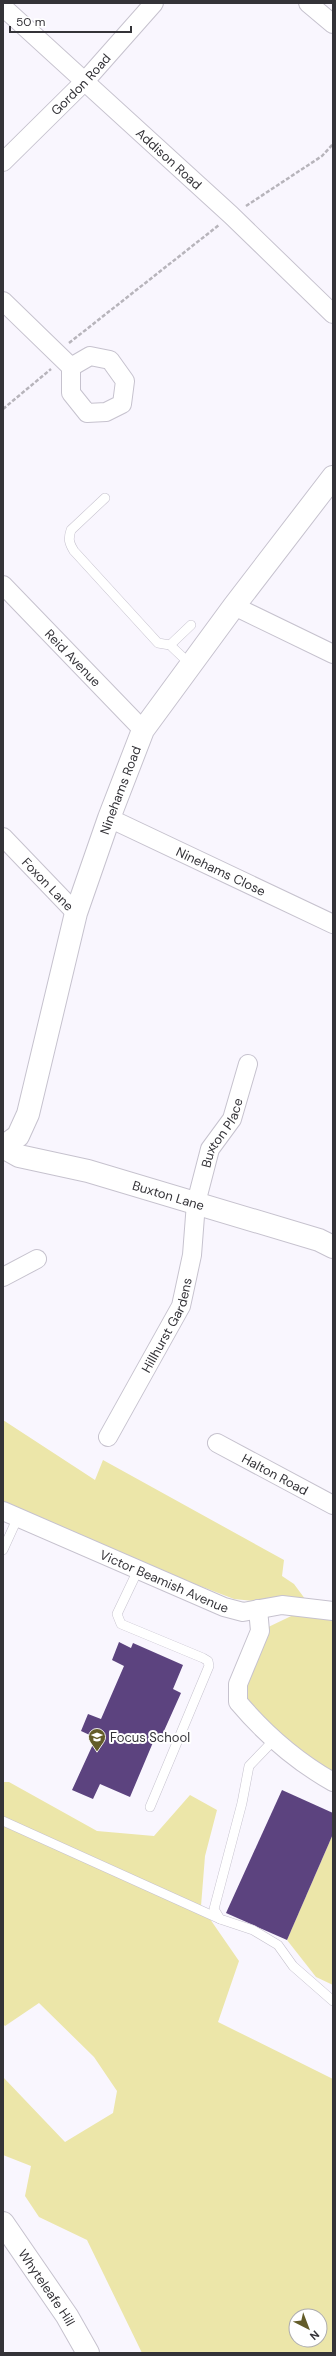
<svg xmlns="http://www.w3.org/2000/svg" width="336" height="2356" viewBox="0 0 336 2356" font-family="'DM Sans',sans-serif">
<rect width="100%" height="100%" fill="#f9f6fe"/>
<g fill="#ece6a9" fill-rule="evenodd">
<polygon points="3,1420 95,1480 103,1460 284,1560 282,1576 294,1584 311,1607 333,1611 333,1782 238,1702 260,1631 310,1607 234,1599 158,1570 3,1502"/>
<path d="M3,1782h6l88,49 57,5 36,-41 27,15 -12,46 -4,50 38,55 -21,61 115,57v274h-191l-55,-113 -48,-23 -14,-21 6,-30 -28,-11v-78l62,65 48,-29 4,-22 -23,-34 -55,-54 -34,23 -2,-2zM296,2316h24v24h-24z"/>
<polygon points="333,1834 333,1985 316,1977 287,1940"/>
</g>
<g fill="#5c437f">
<polygon points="119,1642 131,1648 133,1643 183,1665 173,1689 181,1693 159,1742 154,1740 130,1797 100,1784 93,1799 72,1790 94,1742 91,1741 94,1737 81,1731 88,1714 101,1719 124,1666 112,1660"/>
<polygon points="282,1790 333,1813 333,1834 287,1940 226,1913"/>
</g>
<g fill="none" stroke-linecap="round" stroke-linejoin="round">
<defs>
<g id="service">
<path d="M105,498l-34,32c-3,9 -2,13 3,21l84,92 12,2 21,20"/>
<polyline points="170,645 191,625"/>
<polyline points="3,1550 18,1517"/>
<polyline points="138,1570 117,1614 121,1624 203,1658 208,1661 209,1666 150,1807"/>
<polyline points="274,1740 249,1766 242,1803 214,1909 220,1919 253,1930 278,1945 293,1966 333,2001"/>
<polyline points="3,1821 220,1919"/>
</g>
<g id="minor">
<polyline points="308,3 333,24"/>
<path id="s1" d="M3,7l228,208 102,99"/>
<path id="s2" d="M3,162l82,-81 69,-78"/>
<polyline points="3,301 71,367 71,393 87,413 106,412 122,404 125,381 110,360 90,356 71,367"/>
<path id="s3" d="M3,585l140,145"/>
<polyline points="234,606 333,654"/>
<path id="s4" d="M109,818l224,106"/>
<path id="s5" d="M3,837l73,76"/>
<polyline points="3,1277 37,1259"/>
<path id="s6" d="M108,1437l73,-131 11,-51 4,-52 14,-54 22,-30 16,-55"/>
<path id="s7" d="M217,1443l116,62"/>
<path id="s8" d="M3,1511l221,96 19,5 39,-7 51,6"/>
<path d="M258,1609l2,22 -22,53v18c27,32 58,59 95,80"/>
</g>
<g id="tertiary">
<path id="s9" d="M3,1147l15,-11 10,-22 48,-201 33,-95 34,-88 91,-124 99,-129"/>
<path id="s10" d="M3,1147l16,9 69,15 231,69 14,7"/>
<path id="s11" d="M3,2223l64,93 21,37"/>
</g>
</defs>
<use href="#service" stroke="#c6c2ce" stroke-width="10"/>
<use href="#minor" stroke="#c6c2ce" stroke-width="20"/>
<use href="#tertiary" stroke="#c6c2ce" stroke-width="24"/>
<g stroke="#b7b4bb" stroke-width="2.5" stroke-dasharray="4 2" stroke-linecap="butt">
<polyline points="246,206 322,156 333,144"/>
<polyline points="69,343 219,225"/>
<polyline points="3,409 51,369"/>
</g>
<use href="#service" stroke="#fff" stroke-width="9"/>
<use href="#minor" stroke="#fff" stroke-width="18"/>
<use href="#tertiary" stroke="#fff" stroke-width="22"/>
</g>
<defs>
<symbol id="school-pin" viewBox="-11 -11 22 30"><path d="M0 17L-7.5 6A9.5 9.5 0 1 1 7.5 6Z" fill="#635c29" stroke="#fff"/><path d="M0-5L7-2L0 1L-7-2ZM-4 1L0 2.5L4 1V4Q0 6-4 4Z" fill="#fff"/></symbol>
</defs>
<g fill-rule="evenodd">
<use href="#school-pin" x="87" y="1727" width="20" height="27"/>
</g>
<g text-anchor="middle" stroke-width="4" stroke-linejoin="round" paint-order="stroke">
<g font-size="13" fill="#343338" stroke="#fff">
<text dy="5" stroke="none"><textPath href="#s2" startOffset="110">Gordon Road</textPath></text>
<text dy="5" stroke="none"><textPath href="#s1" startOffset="225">Addison Road</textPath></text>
<text dy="5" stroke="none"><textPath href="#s3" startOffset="101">Reid Avenue</textPath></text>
<text dy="5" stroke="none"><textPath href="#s9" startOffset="380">Ninehams Road</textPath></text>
<text dy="5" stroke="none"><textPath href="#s4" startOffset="124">Ninehams Close</textPath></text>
<text dy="5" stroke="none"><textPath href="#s5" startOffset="65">Foxon Lane</textPath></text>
<text dy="5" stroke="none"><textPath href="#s6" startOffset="330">Buxton Place</textPath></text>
<text dy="5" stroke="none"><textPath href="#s10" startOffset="173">Buxton Lane</textPath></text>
<text dy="5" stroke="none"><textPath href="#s6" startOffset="127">Hillhurst Gardens</textPath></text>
<text dy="5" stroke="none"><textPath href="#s7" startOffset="66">Halton Road</textPath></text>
<text dy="5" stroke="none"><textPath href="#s8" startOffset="176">Victor Beamish Avenue</textPath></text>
<text dy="5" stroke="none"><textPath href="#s11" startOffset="78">Whyteleafe Hill</textPath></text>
</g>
<g font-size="13" fill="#343338" stroke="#fff" text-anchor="start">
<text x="110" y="1742">Focus School</text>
</g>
</g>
<rect width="336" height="2356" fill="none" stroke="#343338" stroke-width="8"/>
<g transform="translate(308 2328) rotate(138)"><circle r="19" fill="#ffffff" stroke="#aeadaf"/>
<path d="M0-3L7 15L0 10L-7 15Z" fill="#635c29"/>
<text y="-6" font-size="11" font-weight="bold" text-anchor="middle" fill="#343338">N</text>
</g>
<path d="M10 26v6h121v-6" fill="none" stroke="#343338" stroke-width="2"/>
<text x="16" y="26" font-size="12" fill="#343338" stroke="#ffffff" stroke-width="3" paint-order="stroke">50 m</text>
</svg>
